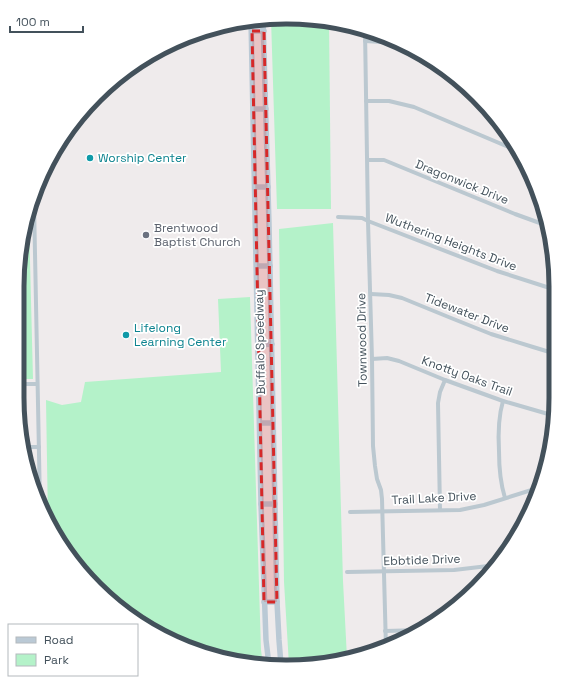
<svg xmlns="http://www.w3.org/2000/svg" width="573" height="684" viewBox="0 0 573 684" font-family="'Space Grotesk',sans-serif">
<rect width="100%" height="100%" fill="#efebec"/>
<g fill="#b4f2c9">
<polygon points="287,17 329,21 331,209 277,209 271,19"/>
<polygon points="29,221 33,379 17,379 19,252"/>
<polygon points="333,223 343,581 347,658 321,665 289,665 284,582 279,229"/>
<polygon points="250,297 261,650 263,665 252,665 184,647 137,621 84,575 48,521 46,400 62,405 81,402 85,382 221,372 218,299"/>
</g>
<g fill="none" stroke-linecap="round" stroke-linejoin="round">
<g stroke="#bbc8d0" stroke-width="4">
<polyline points="365,30 368,221 372,359 373,446 375,466 377,479 381,490 382,499 386,648"/>
<polyline points="365,41 399,43"/>
<polyline points="366,101 389,101 414,107 518,151"/>
<polyline points="368,160 384,160 515,214 548,226"/>
<polyline points="34,203 40,504"/>
<polyline points="338,217 362,218 368,221 497,271 556,290"/>
<polyline points="371,294 389,295 402,298 451,318 491,334 533,347 556,354"/>
<polyline points="372,359 387,358 399,361 445,380 503,401 555,416"/>
<polyline points="17,384 37,384"/>
<path d="M503,401c-5,17 -5,33 -4,50 0,16 1,31 6,47"/>
<polyline points="24,447 39,447"/>
<polyline points="440,510 438,403 440,392 445,380"/>
<polyline points="350,512 460,510 484,505 541,487"/>
<polyline points="347,572 454,570 488,566 498,563"/>
<polyline points="385,631 421,630"/>
</g>
<g stroke="#bac9d5" stroke-width="5.5">
<polyline points="263,19 269,224 277,602 279,640 281,665"/>
<polyline points="251,20 261,504 266,640 269,665"/>
<polyline points="252,31 264,31"/>
<polyline points="253,109 266,109"/>
<polyline points="255,187 268,187"/>
<polyline points="257,266 270,266"/>
<polyline points="259,345 272,344"/>
<polyline points="260,423 273,423"/>
<polyline points="261,504 275,504"/>
<polyline points="264,602 277,602"/>
</g>
</g>
<path fill="#d62828" fill-opacity="0.2" stroke="#d62828" stroke-width="3" stroke-dasharray="8 5" stroke-linejoin="round" d="M252,31h12l13,571h-13z"/>
<g fill="#0f9aa8" stroke="#fff" stroke-width="1.5">
<circle cx="90" cy="158" r="4"/>
<circle cx="126" cy="335" r="4"/>
</g>
<circle fill="#6b7280" stroke="#fff" stroke-width="1.5" cx="146" cy="235" r="4"/>
<g text-anchor="middle" stroke-width="3.5" stroke-linejoin="round" paint-order="stroke">
<g font-size="12" fill="#0d838f" stroke="#fff" text-anchor="start">
<text x="98" y="162">Worship Center</text>
<text x="134" y="332">Lifelong<tspan x="134" dy="14">Learning Center</tspan></text>
</g>
<g font-size="12" fill="#43515b" stroke="#fff">
<text transform="translate(462 182) rotate(22)" y="4">Dragonwick Drive</text>
<text transform="translate(451 242) rotate(21)" y="4">Wuthering Heights Drive</text>
<text transform="translate(467 313) rotate(21)" y="4">Tidewater Drive</text>
<text transform="translate(362 340) rotate(-91)" y="4">Townwood Drive</text>
<text transform="translate(260 342) rotate(-91)" y="4">Buffalo Speedway</text>
<text transform="translate(467 376) rotate(20)" y="4">Knotty Oaks Trail</text>
<text transform="translate(434 498) rotate(-3)" y="4">Trail Lake Drive</text>
<text transform="translate(422 560) rotate(-2)" y="4">Ebbtide Drive</text>
</g>
<g font-size="12" fill="#5b616d" stroke="#fff" text-anchor="start">
<text x="154" y="232">Brentwood<tspan x="154" dy="14">Baptist Church</tspan></text>
</g>
</g>
<path d="M0 0H573V684H0ZM286 24H287A262 262 0 0 1 549 286V398A262 262 0 0 1 287 660H286A262 262 0 0 1 24 398V286A262 262 0 0 1 286 24Z" fill="#fff" fill-rule="evenodd"/>
<path fill="none" stroke="#43515b" stroke-width="5" d="M286 24H287A262 262 0 0 1 549 286V398A262 262 0 0 1 287 660H286A262 262 0 0 1 24 398V286A262 262 0 0 1 286 24Z"/>
<rect x="8" y="624" width="130" height="52" fill="#ffffff" stroke="#b4b9bd"/>
<rect x="16" y="637" width="20" height="6" fill="#bac9d5" stroke="#b4b9bd"/>
<text x="44" y="644" font-size="12" fill="#43515b">Road</text>
<rect x="16" y="654" width="20" height="12" fill="#b4f2c9" stroke="#b4b9bd"/>
<text x="44" y="664" font-size="12" fill="#43515b">Park</text>
<path d="M10 26v6h73v-6" fill="none" stroke="#43515b" stroke-width="2"/>
<text x="16" y="26" font-size="12" fill="#43515b" stroke="#ffffff" stroke-width="3" paint-order="stroke">100 m</text>
</svg>
